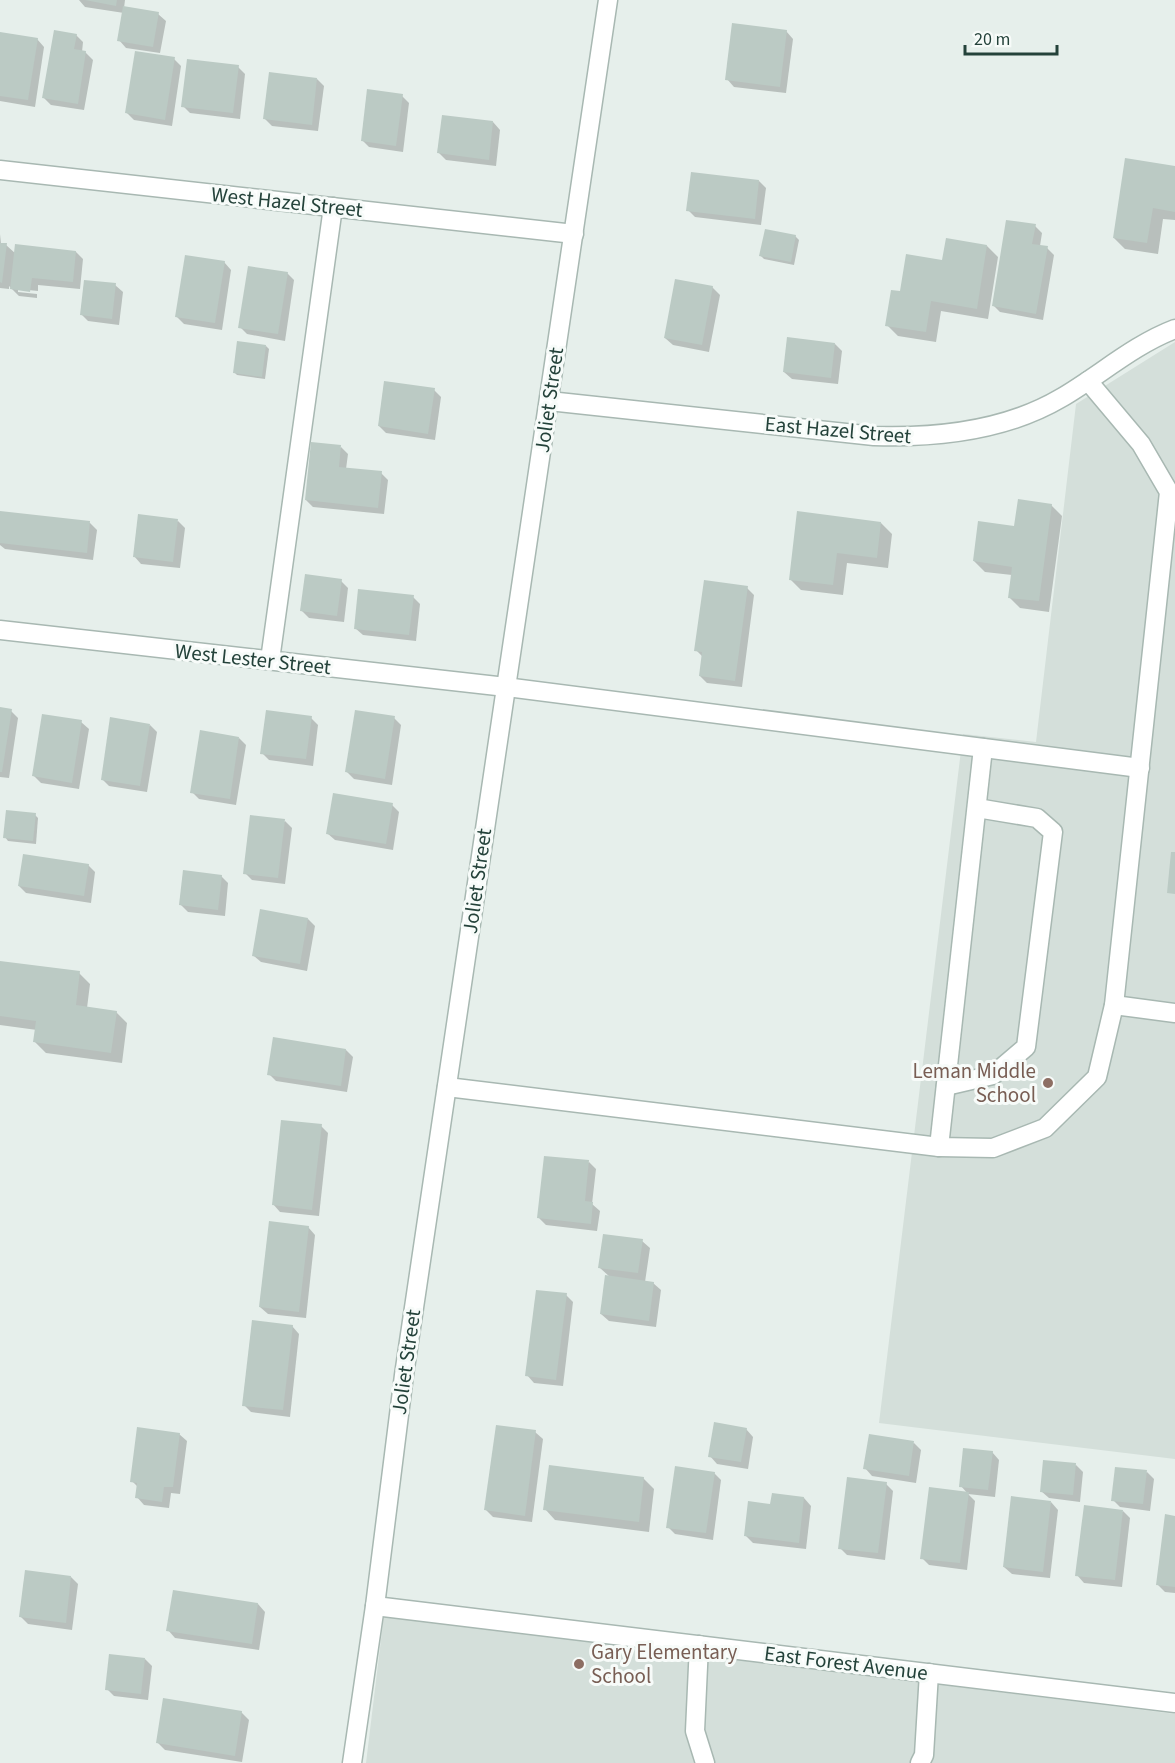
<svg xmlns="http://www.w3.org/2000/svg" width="1175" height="1763" viewBox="0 0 1175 1763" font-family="'Source Sans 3',sans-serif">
<rect width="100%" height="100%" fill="#e6efeb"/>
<g fill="#d4dfda">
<polygon points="1175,342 1175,1459 879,1423 963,734 1036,742 1076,404"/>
<polygon points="384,1615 1175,1714 1175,1763 366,1763"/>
</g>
<g fill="#0003">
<polygon points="79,0 125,0 124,8 158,14 166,21 160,53 126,48 119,40 124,13 85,7"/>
<polygon points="786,31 793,39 786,93 734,87 727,79"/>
<polygon points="0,34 37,39 44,47 35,107 0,101"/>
<polygon points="76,35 83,42 82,52 85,52 93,60 84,110 51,105 44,98"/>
<polygon points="174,59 181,66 172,126 134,120 126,112"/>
<polygon points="238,67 245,74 240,119 190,113 183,106"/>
<polygon points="317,79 324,86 318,131 272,126 265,119"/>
<polygon points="402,96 409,103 403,152 369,147 362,140"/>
<polygon points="493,122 500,130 496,166 446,160 439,153"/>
<polygon points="1175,167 1175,220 1163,219 1158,254 1125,249 1114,238"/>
<polygon points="759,181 766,188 761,225 695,217 688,210"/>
<polygon points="1035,226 1042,233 1040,246 1047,248 1054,255 1043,320 1000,312 993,305"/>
<polygon points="0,234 1,244 6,245 16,254 76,252 83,259 80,289 38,285 38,291 18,289 18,292 37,294 37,298 19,296 9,286 9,289 0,288"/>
<polygon points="795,236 799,240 794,265 764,259 761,256"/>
<polygon points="987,246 998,257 988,319 941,311 936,342 898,336 887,325 901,293 943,262"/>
<polygon points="224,262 231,270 222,330 184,324 177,317"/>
<polygon points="287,273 294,280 285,341 247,334 240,327"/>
<polygon points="115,285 123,292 119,325 88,321 81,314"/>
<polygon points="712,287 720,295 709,352 673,345 665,338"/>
<polygon points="835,344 842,351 838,384 792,379 784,372"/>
<polygon points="266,346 269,349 265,379 237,375 234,372"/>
<polygon points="434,390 441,397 435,440 386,433 379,426"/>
<polygon points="341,447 348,454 346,469 381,473 388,480 384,514 313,507 306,500"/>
<polygon points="1051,505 1062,516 1049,612 1020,608 1009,597 1012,575 985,572 974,561 1016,528"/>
<polygon points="178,521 185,528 180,568 141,564 134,556"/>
<polygon points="0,522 90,523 97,530 93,560 5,549 0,545"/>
<polygon points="881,523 892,534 888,568 847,563 843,595 801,590 790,579"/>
<polygon points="341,581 348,588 344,622 309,618 301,610"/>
<polygon points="747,588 754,595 742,687 707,683 700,676 703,657 696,650"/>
<polygon points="413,597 420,604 416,641 363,635 355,628"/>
<polygon points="0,709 11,711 18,718 9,778 0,777"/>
<polygon points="311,718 318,725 313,766 269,760 262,753"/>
<polygon points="394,718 401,725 392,785 354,779 347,772"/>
<polygon points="81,722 89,729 79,789 41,783 34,776"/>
<polygon points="150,725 157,732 147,792 109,786 102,779"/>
<polygon points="239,738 246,745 236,805 199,799 192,792"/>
<polygon points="392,805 399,812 393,850 335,840 327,833"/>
<polygon points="35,815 38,818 36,844 8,841 5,837"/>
<polygon points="285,821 292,828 285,884 252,880 245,873"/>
<polygon points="88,865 95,872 91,903 26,893 19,886"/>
<polygon points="221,876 228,883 225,916 188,912 180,904"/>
<polygon points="308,919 315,926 307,971 261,962 253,955"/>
<polygon points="0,962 79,973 90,984 87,1008 116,1012 127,1023 122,1063 46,1053 35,1042 37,1030 0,1025"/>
<polygon points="346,1050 353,1057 347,1092 276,1081 269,1074"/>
<polygon points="321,1126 328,1133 319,1216 280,1212 273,1204"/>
<polygon points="589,1162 596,1169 592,1204 600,1211 597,1231 546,1225 539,1218"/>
<polygon points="308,1227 315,1235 306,1318 268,1314 260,1307"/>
<polygon points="642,1241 650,1248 645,1282 653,1283 661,1290 656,1327 609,1321 601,1314 610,1277 600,1268"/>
<polygon points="566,1295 573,1302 563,1386 534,1383 527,1375"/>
<polygon points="292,1326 299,1334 290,1417 251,1412 244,1405"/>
<polygon points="746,1429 753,1437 748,1469 717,1464 710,1456"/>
<polygon points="535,1432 543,1439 532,1522 493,1517 486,1510"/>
<polygon points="179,1434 187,1441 180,1494 171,1493 169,1508 144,1505 137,1497 138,1487 132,1481"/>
<polygon points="914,1443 921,1450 916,1483 872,1476 865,1468"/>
<polygon points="992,1452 999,1460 995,1497 968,1494 961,1486"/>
<polygon points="1076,1465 1083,1472 1080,1502 1049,1498 1041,1491"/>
<polygon points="1147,1472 1154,1479 1150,1511 1120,1507 1113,1500"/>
<polygon points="714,1473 721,1480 713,1540 675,1534 668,1527"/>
<polygon points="643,1478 654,1489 649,1532 555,1520 545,1509"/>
<polygon points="886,1484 893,1491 885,1560 847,1555 840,1548"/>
<polygon points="968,1494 975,1501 967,1570 929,1565 922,1558"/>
<polygon points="804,1498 811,1506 806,1549 753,1543 745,1535 771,1506"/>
<polygon points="1051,1502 1058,1510 1050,1578 1012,1574 1004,1567"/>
<polygon points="1123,1511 1130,1518 1122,1587 1084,1583 1077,1575"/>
<polygon points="1175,1517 1175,1593 1165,1592 1158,1585"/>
<polygon points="71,1577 78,1584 72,1630 28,1624 21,1617"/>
<polygon points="258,1604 265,1612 259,1650 175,1638 168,1630"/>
<polygon points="145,1659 152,1666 148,1700 114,1696 107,1689"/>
<polygon points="241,1712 249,1720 242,1762 165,1750 158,1743"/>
</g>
<g fill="#bbcac4">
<polygon points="85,0 117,0 116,6"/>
<polygon points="123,6 159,12 153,47 117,41"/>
<polygon points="732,23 787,30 780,87 725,80"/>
<polygon points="54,30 77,34 74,49 86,51 78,104 42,98"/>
<polygon points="0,32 38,38 28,100 0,96"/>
<polygon points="135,51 175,57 165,120 125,113"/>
<polygon points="187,59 239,65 233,113 181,107"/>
<polygon points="269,72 317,78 312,125 263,119"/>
<polygon points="367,89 403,94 396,146 361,141"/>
<polygon points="442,115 493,121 489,160 437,153"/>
<polygon points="1125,158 1175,166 1175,212 1153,208 1147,243 1113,238"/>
<polygon points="691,172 759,180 755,219 686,211"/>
<polygon points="1006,220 1036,224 1032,244 1048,246 1036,314 992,306"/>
<polygon points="765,229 796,235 791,262 759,256"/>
<polygon points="946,238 987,245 977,309 931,301 926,332 885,326 891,290 900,291 906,254 942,260"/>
<polygon points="0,243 7,243 2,283 0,282"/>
<polygon points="15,244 76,251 73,282 32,278 30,292 10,289"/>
<polygon points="185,255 225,261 215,323 175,317"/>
<polygon points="248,266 288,272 278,334 238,328"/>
<polygon points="675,279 713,286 702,345 664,338"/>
<polygon points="84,280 116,283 112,319 80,315"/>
<polygon points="787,337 835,343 831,378 783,372"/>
<polygon points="237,341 266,345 262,377 233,373"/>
<polygon points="384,381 435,388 428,434 378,426"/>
<polygon points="311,442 341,445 339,467 382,471 378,508 305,500"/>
<polygon points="1018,499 1052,504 1039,601 1008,598 1012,567 973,561 978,521 1014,526"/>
<polygon points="0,511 90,521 87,553 0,543"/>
<polygon points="797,511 881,522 877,558 837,553 833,585 789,580"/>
<polygon points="138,514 178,519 173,562 133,557"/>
<polygon points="305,574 342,579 337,616 300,611"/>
<polygon points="704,580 748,586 735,681 699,676 702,652 694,651"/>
<polygon points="358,589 414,595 409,635 354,629"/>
<polygon points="0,707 12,709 2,772 0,772"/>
<polygon points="266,710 312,716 306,759 260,754"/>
<polygon points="355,710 395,716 385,779 345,772"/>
<polygon points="42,714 82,720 72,783 32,776"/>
<polygon points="110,717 150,724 140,786 101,780"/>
<polygon points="200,730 239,737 230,799 190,793"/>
<polygon points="333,793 393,803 386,844 326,834"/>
<polygon points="6,810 36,813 33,841 3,838"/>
<polygon points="250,815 285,819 278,878 243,874"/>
<polygon points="1171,852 1175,852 1175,894 1167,893"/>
<polygon points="23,854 89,864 84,896 18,886"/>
<polygon points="183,870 222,875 218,910 179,905"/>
<polygon points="260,909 308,918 300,964 252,956"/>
<polygon points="0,961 80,971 76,1005 117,1011 111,1053 33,1042 36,1021 0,1016"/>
<polygon points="273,1037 346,1049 341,1086 267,1075"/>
<polygon points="281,1120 322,1124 312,1210 272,1205"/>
<polygon points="544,1156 589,1160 585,1201 593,1202 591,1224 537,1218"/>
<polygon points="269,1221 309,1226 299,1312 259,1307"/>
<polygon points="603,1234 643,1239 638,1273 598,1268"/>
<polygon points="605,1275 654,1282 649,1321 600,1314"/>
<polygon points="536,1290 567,1293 556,1380 525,1376"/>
<polygon points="252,1320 293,1325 283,1410 242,1406"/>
<polygon points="714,1422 747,1428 741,1462 708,1457"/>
<polygon points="496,1425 536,1430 525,1516 484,1510"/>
<polygon points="137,1427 180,1433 173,1487 164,1487 162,1502 135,1498 137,1483 130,1482"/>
<polygon points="869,1434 914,1441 909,1476 863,1469"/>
<polygon points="963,1448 993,1451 988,1490 959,1487"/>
<polygon points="1043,1460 1076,1463 1073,1495 1040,1492"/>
<polygon points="549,1465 644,1477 639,1522 543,1510"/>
<polygon points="675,1466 715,1472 706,1533 666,1528"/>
<polygon points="1115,1467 1147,1470 1143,1504 1111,1501"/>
<polygon points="847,1477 887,1482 878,1553 838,1549"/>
<polygon points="929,1487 969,1492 960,1563 920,1559"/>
<polygon points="772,1493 804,1497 799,1543 744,1536 748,1501 770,1504"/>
<polygon points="1011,1496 1051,1501 1043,1572 1003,1567"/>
<polygon points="1084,1505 1123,1510 1115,1580 1075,1576"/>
<polygon points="1165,1514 1175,1516 1175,1587 1156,1585"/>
<polygon points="25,1570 71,1576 66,1623 19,1617"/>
<polygon points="173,1590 258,1603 252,1644 166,1631"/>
<polygon points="109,1654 145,1658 141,1694 105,1690"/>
<polygon points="163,1698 242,1711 235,1756 156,1743"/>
</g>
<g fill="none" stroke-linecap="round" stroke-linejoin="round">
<defs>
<g id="minor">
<polyline points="0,170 574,234"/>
<path d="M549,401l325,35c64,2 131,-5 187,-38 38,-22 72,-53 114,-69"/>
<polyline points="0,630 506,687 1140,768"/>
<polyline points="270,660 333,207"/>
<polyline points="1114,1005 1175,1013"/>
<polyline points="946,1086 993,1075 1026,1047 1053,832 1037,818 977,808"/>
<polyline points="447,1087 939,1147 993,1148 1045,1128 1097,1077 1114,1005 1169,492 1141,444 1088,381"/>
<polyline points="939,1147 983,748"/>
<polyline points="375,1606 1175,1703"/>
<polyline points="699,1645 695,1731 705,1763"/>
<polyline points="352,1763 375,1606 404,1375 608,0"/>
<polyline points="920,1763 924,1755 929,1673"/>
</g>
</defs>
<use href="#minor" stroke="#a8b8b2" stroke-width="21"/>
<use href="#minor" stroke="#fff" stroke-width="18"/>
</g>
<g fill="#8d6e63" stroke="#f7fbf9" stroke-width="2">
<circle cx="1048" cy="1083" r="6"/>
<circle cx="579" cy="1664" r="6"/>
</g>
<g text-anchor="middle" stroke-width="6" stroke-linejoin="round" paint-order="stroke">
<g font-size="21" fill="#24423a" stroke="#f7fbf9">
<text transform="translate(287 202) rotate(6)" y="7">West Hazel Street</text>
<text transform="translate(549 400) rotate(-82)" y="7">Joliet Street</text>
<text transform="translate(838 430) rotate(5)" y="7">East Hazel Street</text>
<text transform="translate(253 659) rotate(6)" y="7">West Lester Street</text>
<text transform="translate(477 881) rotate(-82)" y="7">Joliet Street</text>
<text transform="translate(406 1362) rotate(-82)" y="7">Joliet Street</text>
<text transform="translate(846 1663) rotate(7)" y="7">East Forest Avenue</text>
</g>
<g font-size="21" fill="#785e54" stroke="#f7fbf9" text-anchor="end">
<text x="1036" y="1078">Leman Middle<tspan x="1036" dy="24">School</tspan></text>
<text x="591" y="1659" text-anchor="start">Gary Elementary<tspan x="591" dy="24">School</tspan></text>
</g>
</g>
<path d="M965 45v9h92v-9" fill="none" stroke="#24423a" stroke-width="3"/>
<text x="974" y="45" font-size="18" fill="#24423a" stroke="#f7fbf9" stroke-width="4.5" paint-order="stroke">20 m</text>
</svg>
